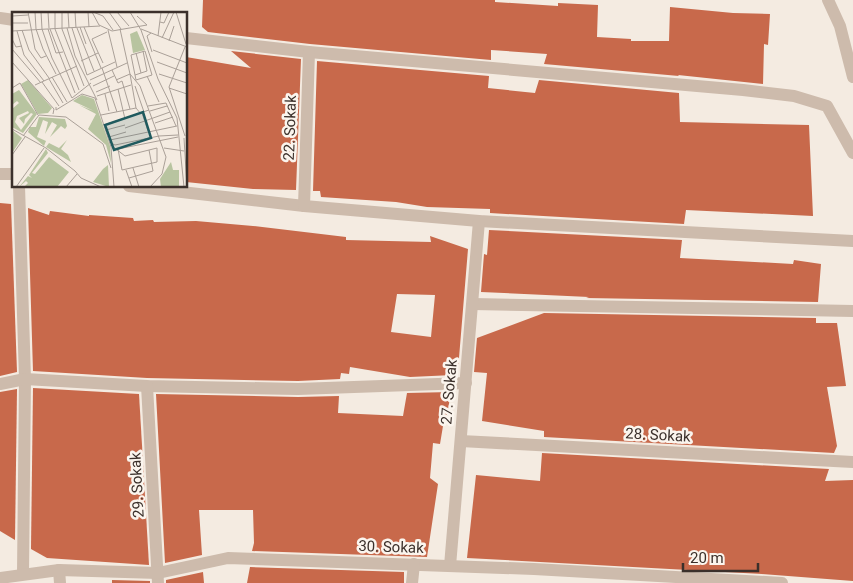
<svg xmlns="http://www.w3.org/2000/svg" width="853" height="583" viewBox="0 0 853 583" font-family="Roboto,sans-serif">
<rect width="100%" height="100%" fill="#f4ebe1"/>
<g fill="#c8694b" fill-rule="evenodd">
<polygon points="203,0 495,0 495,2 558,6 558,3 598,5 597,37 631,39 631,41 669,41 670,7 733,13 770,14 768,45 764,44 763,84 678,75 679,76 544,64 547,54 491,50 491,60 310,44 208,32 202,27"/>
<polygon points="231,51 301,59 296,190 253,189 186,182 186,57 251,68"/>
<polygon points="317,61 489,76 488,88 535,93 539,80 679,93 680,122 809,125 813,216 686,210 684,224 490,213 490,209 427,207 396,202 321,197 320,191 313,191"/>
<polygon points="0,203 11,204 17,372 0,376"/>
<path d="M28,208l21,7 1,-4 39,5v-1l44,3 1,3 19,-1 1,2 42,-1 57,5 93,11v3l85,2 -1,-6 38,13 -10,121 -4,-1 -1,6 -43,2 -60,-10 -1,7 -8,-1 -1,6 -42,2 -151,-3 -114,-7zM397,294l38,1 -4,42 -40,-5z"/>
<polygon points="489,230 682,240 680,258 793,264 794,260 821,264 818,302 586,298 589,297 481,292 484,254 487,255"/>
<polygon points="544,313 816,318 816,323 837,323 846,386 827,387 837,446 834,453 544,437 544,431 482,421 487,373 474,372 477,338"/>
<polygon points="33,388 139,394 149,565 47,558 31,549"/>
<polygon points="17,389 15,540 0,531 0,392"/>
<polygon points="451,392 447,415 445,414 440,444 433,443 430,478 438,484 427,557 252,551 254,543 253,510 199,510 202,555 165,563 156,394 298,397 339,396 338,413 403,416 407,393"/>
<polygon points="542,453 829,469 825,481 853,480 853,581 762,574 467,558 476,475 540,481"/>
<polygon points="250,567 404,572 404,583 247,583"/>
<polygon points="203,572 204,583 166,583 166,580"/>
<polygon points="112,580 150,581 150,583 112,583"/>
</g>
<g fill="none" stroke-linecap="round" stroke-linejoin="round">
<g stroke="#cdbbac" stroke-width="12">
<polyline points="0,18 14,20"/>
<polyline points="186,38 309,52 743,90 794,96 827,106 853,153"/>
<polyline points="0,174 14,174"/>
<polyline points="19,186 25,379 23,574"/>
<polyline points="129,186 304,206 479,221 853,241"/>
<polyline points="304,206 309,52"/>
<polyline points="473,304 853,311"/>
<polyline points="0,384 25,379 147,386 298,389 466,383"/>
<polyline points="147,386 158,583"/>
<polyline points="461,441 853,462"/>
<polyline points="450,566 479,221"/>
<polyline points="59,570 60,583"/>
<polyline points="0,578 59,570 158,573 228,558 534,569 782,583"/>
<polyline points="412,583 414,564"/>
</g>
<polyline stroke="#cdbbac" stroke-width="12" points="828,0 840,26 853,77"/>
</g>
<g text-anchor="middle" stroke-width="5" stroke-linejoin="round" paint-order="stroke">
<g font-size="15" fill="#3b302b" stroke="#fbf5ee">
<text transform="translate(290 128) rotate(-88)" y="5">22. Sokak</text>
<text transform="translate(449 392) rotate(-85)" y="5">27. Sokak</text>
<text transform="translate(658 435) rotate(3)" y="5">28. Sokak</text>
<text transform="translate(137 485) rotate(-93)" y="5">29. Sokak</text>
<text transform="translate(391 547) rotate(2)" y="5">30. Sokak</text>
</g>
</g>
<g transform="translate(12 12)">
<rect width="175" height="175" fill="#f4ebe1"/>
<path d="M125,19l8,19 -12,3 -3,-19zM16,68l24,28 -4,5 -10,1 -17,-30zM7,78l18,24 -14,19 -11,-6v-18l7,-6 -2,-2 -5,4v-11zM16,99l1,2 -10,5 5,6 1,-5 6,-6 2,1 -12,16 -6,-8 2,-6zM70,83l12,4 16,47 1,17 -5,-18 -18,-16 8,-15 -17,-9 15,6 -21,-10zM27,105l26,2 2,7 -2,3 -4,-3 -11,11 7,-12 -5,-3 -7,12 3,-12 -5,-2 -6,17 9,4 -2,5 -16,-14 2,-5h6zM0,118l10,8 -10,15zM55,128l-6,9 7,6 3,7 -25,-15 3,-4 10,5zM34,137l2,4 -16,20 3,1 14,-17 20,15 -12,15h-33l4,-4 -2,-2 -7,6 9,-11 4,2 -3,-3zM159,150l2,8h6v17h-18l-1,-8zM96,153l1,22 -16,-5 10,-13z" fill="#b8c4a0" fill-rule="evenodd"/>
<path fill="none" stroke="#aaa098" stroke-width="1" d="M16,0l7,37 6,9 5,-2M23,0l1,17 7,20 13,25M29,0l1,17 10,29 20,40 19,-15M36,0l1,16M43,0v17l24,61M50,0v17l22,57M56,0l1,16M63,0l1,16M76,0l1,15M80,0l7,13 13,6 35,-6 -10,-9M81,0l10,4 10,14M97,0l12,17M105,0l12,14M118,0l11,18 17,49 19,39 7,69M164,0l10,32M0,4l16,-1M148,10l4,1 5,-11M0,11h16M68,15l6,17M72,15l17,41M55,16l8,28 22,44M60,16l15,47M65,16l17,43M36,17l8,24 7,-1M38,17l25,64M108,17l10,45 10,12 26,71 -4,17 -12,13M129,17l46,18M10,18l7,20 20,28M96,18l9,37M0,19l88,-5M5,19l7,24 20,26M139,21l-4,3 5,16M146,24l3,-24M150,26l12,-26M0,27l4,8 6,-1M80,27l11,24M80,27l15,-7M157,29l5,-15M0,37l29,34M141,38l34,13M133,39l7,24 -16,5 -5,-25zM124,41l5,20M69,49l17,-8M0,50l42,47 -1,5M145,50l30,11M90,56l15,44M100,58l6,13 4,-2 8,28M147,62l28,9M75,63l28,-13M123,63l12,-4 -4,-20M135,64l12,26M40,65l15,25M37,67l14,24M78,68l37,-17M104,68l14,-6 6,34M30,70l17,24M23,73l42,-19M81,74l21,-10M123,74l9,26M0,76l8,-5 18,32M157,76l18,6M106,77l7,30M84,80l14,-6M93,82l4,17M85,84l34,-11M136,94l18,-3 10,23M44,95v3l26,-16 13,4 16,49 3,40M138,99l17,-5M130,101l6,18M89,103l35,-7 5,6M143,111l18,-6M92,113l45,-15M113,116l45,-16M0,117l34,19 29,23M94,118l19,-5M11,124l16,-21 27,2 37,27 8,24M173,124l-16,-49 16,-40M97,125l17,-5M172,126l3,49M98,128l67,-14M99,131l4,2 44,-9 19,-1M100,134l13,10 32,-8M145,136v14l-35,8 -4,-21 60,-12M152,136l20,3M0,143l13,-18M121,156l6,19M114,158l6,17M63,159l6,7 20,9M117,166l24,-7 -4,-21M4,175l28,-39M54,175l11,-13"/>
<path fill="#1f5a5e" fill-opacity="0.15" stroke="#1f5a5e" stroke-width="2.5" d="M131,100l8,26 -37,12 -9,-25z"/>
<rect width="175" height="175" fill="none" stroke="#3b302b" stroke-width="2.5"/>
</g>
<path d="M683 563v8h75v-8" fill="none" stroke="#3b302b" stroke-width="2.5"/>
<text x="690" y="563" font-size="15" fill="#3b302b" stroke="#fbf5ee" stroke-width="4" paint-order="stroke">20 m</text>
</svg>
